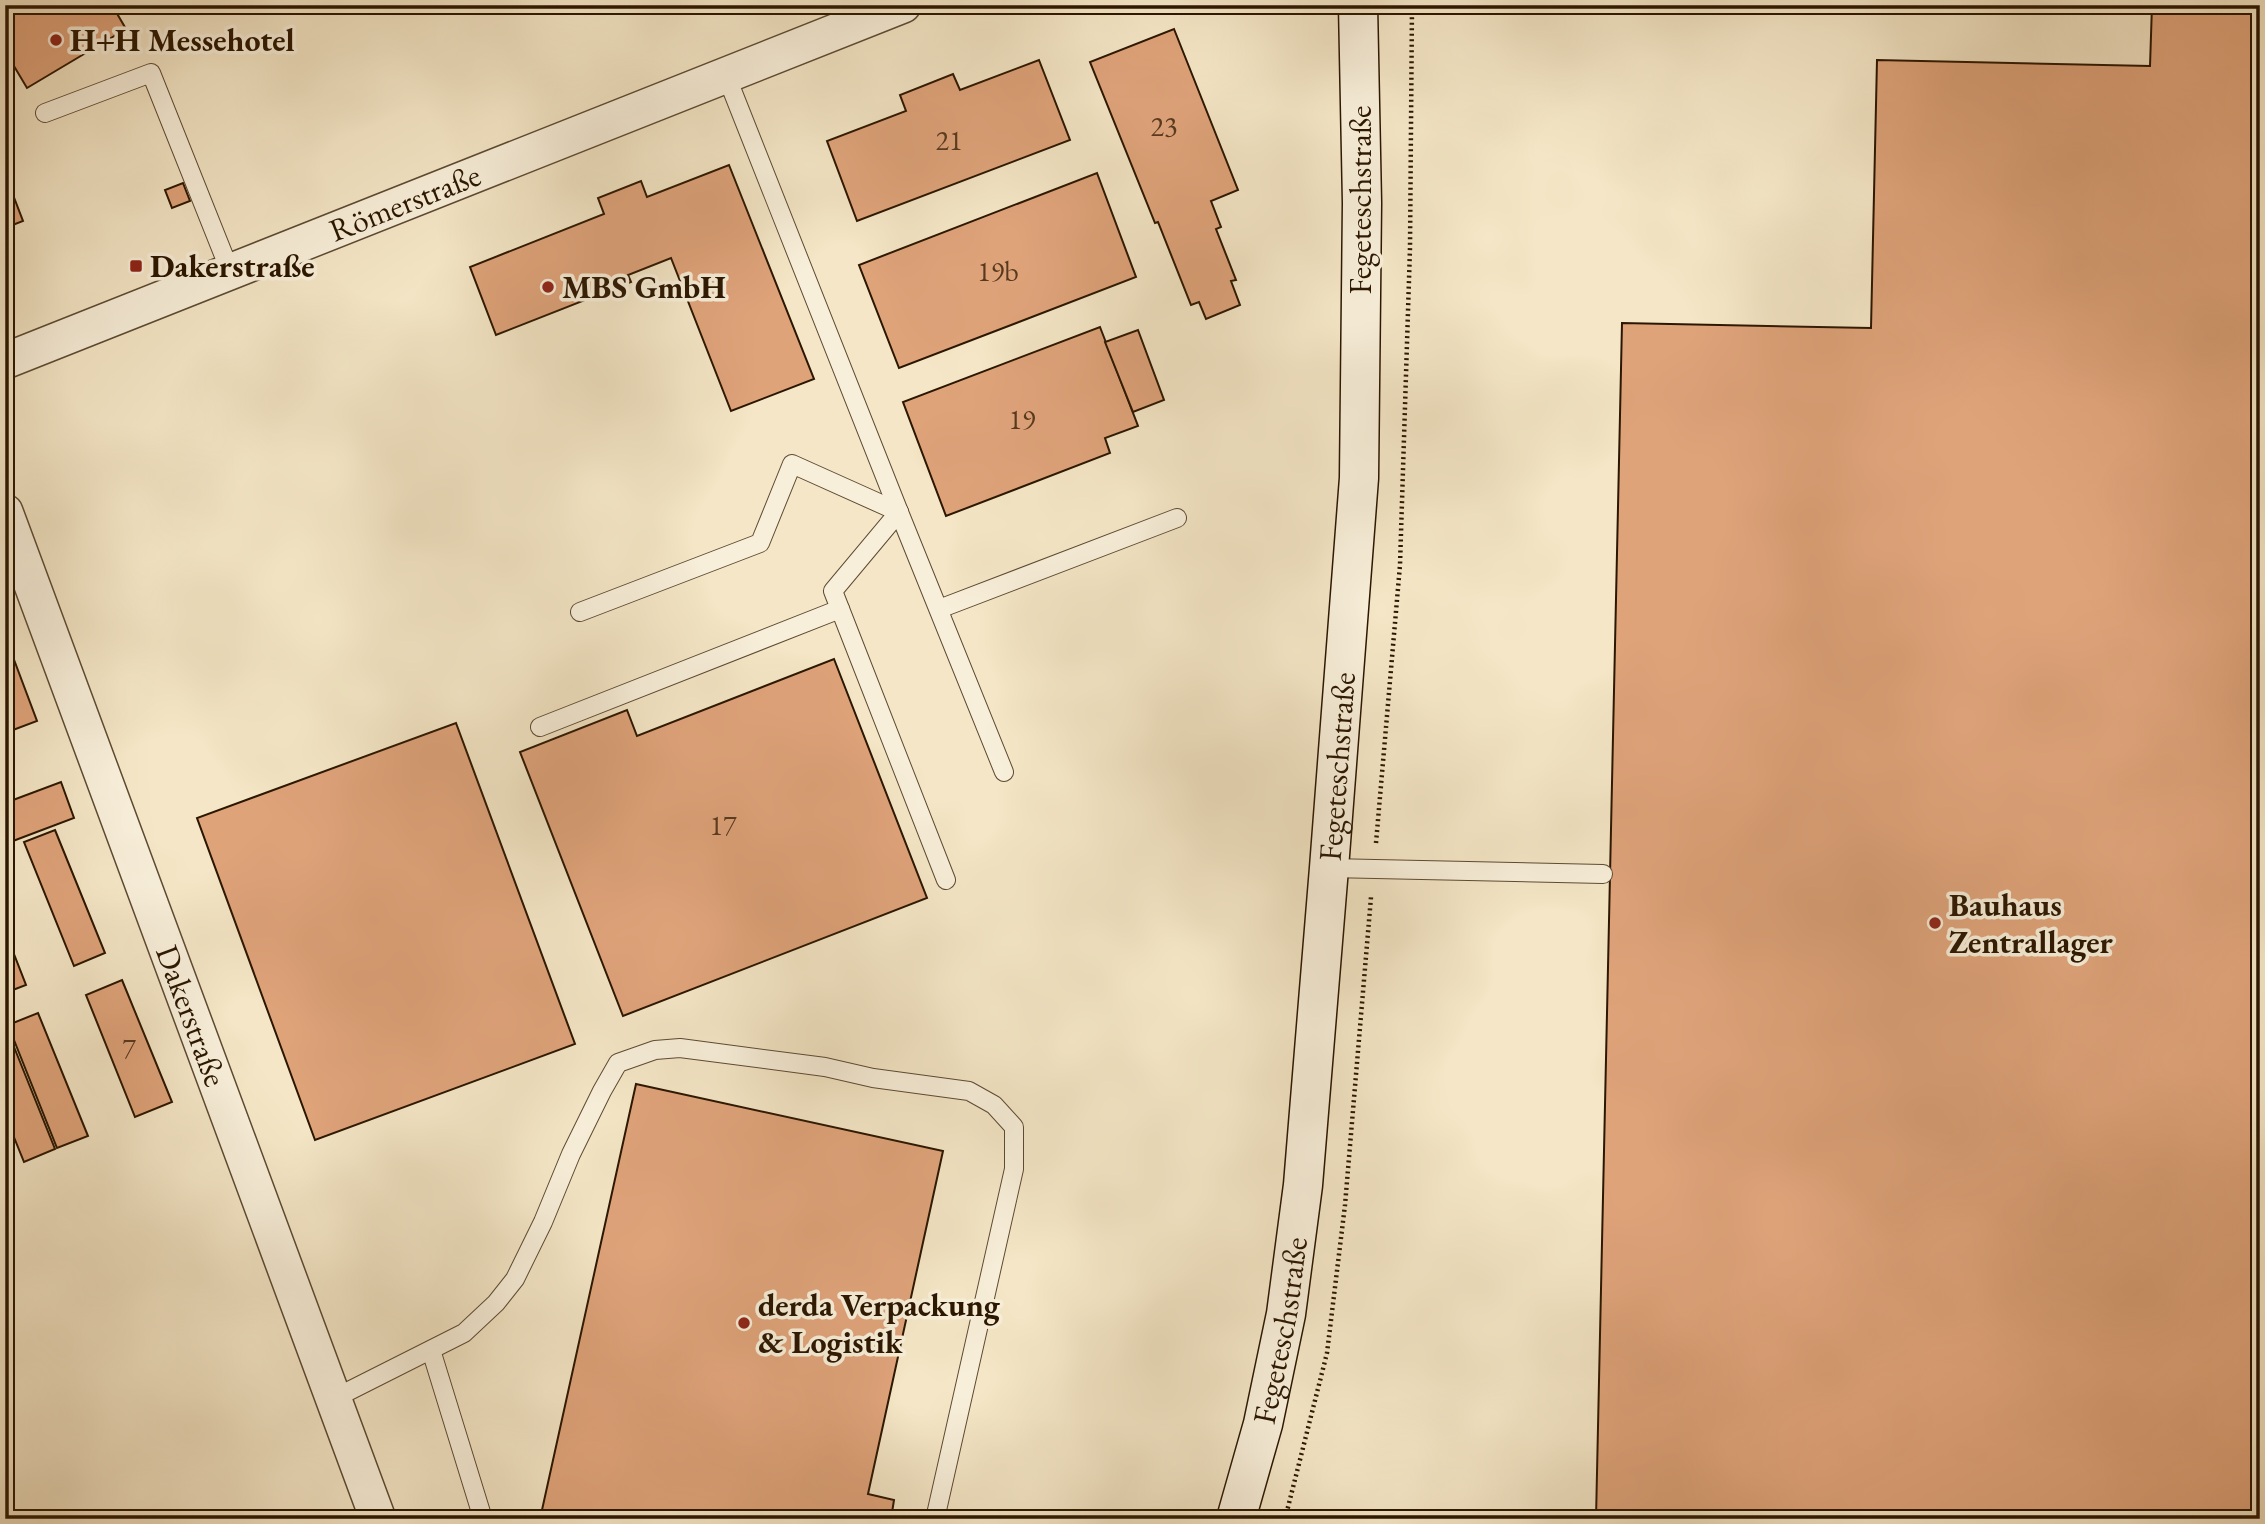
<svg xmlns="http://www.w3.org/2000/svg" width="2265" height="1524" viewBox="0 0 2265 1524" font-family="'EB Garamond',serif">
<rect width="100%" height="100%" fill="#f4e6c6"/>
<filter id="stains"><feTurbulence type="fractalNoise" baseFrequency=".00286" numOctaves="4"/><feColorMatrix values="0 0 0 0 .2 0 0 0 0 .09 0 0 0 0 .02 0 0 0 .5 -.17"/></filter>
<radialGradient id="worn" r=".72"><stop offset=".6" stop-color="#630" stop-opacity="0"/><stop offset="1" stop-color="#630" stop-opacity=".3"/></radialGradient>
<g fill="#dfa37a" stroke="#2b1600" stroke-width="2">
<polygon points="5,5 112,5 126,29 27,88 5,51"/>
<polygon points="2152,5 2260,5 2260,1519 1596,1519 1622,323 1871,328 1877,60 2150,66"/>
<polygon points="1174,29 1238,190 1211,201 1221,227 1216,229 1236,280 1231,281 1240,305 1206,319 1199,302 1191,305 1158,222 1155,223 1090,62"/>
<polygon points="1039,60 1070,140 857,221 827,141 906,111 900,95 953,74 960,90"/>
<polygon points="729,165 814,379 731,411 671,258 628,275 631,282 496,335 470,267 604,214 598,198 641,181 647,197"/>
<polygon points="1097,173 1136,277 899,368 859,265"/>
<polygon points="5,174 23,221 5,228"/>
<polygon points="183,183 190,201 172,208 165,190"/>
<polygon points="1100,327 1138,426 1105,438 1110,453 946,516 903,402"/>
<polygon points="1138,330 1164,400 1133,412 1105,342"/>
<polygon points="10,649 37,721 5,733 5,650"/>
<polygon points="834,659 927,898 623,1016 520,752 627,710 637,736"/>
<polygon points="456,723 575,1044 315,1140 197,818"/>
<polygon points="61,782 74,818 5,844 5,803"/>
<polygon points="55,830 105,953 74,966 24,842"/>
<polygon points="5,931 26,985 5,993"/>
<polygon points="122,980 172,1102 135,1117 86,995"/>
<polygon points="38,1013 88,1136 57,1148 8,1025"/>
<polygon points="6,1027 55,1149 24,1162 5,1115"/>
<polygon points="636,1084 943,1151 868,1494 894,1500 891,1519 540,1519"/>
</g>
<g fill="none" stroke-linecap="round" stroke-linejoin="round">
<defs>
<g id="lane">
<polyline points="726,75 899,512"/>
<polyline points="45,113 151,73 230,271"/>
<polyline points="939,609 1177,518"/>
<polyline points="580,612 760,543 792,464 899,512"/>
<polyline points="540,727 840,609"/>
<polyline points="1329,868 1603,874"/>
<polyline points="946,880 833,591 899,512 1004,772"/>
<polyline points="431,1350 483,1519"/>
<polyline points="333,1399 464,1333 496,1303 515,1279 543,1222 571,1154 602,1091 618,1063 655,1050 680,1048 825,1067 873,1078 969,1091 994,1105 1014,1127 1014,1169 935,1519"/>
</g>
<g id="street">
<path id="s1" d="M5,361l898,-356"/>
<path id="s2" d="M5,512l373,1007"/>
</g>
<g id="secondary">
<path id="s3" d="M1236,1519l27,-95 23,-110 17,-129 26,-317 30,-390 3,-275 -4,-198"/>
</g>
</defs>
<use href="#lane" stroke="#5d4a32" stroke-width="20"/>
<use href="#street" stroke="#5d4a32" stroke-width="38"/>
<use href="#secondary" stroke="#2b1600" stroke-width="41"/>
<g stroke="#2b1600" stroke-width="4.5" stroke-dasharray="2 3.5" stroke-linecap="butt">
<polyline points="1376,843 1400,565 1410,248 1412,5"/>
<polyline points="1285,1519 1327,1353 1345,1205 1371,897"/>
</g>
<use href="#lane" stroke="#f8efda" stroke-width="18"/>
<use href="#street" stroke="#f8efda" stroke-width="35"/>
<use href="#secondary" stroke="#f8efda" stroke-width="38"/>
</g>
<g fill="#8f2418" stroke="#f8efda" stroke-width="2.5">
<circle cx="56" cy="40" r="7"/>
<rect x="129" y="259" width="14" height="14" rx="3.5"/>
<circle cx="548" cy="287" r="7"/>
<circle cx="1935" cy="923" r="7"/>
<circle cx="744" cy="1323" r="7"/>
</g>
<g text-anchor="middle" stroke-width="7" stroke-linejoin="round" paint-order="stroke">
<g font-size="28" fill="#58391e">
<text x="1164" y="136">23</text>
<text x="949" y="150">21</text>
<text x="998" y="281">19b</text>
<text x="1022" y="429">19</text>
<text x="723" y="835">17</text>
<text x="129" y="1058">7</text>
</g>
<g font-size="32" font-weight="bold" fill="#2b1600" stroke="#f8efda" text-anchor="start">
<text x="70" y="51">H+H Messehotel</text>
<text x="150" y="277">Dakerstraße</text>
<text x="562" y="298">MBS GmbH</text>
<text x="1949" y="916">Bauhaus<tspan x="1949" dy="37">Zentrallager</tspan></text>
<text x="758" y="1316">derda Verpackung<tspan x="758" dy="37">&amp; Logistik</tspan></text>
</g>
<g font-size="32" fill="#2b1600" stroke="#f8efda">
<text transform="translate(1360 200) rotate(-90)" y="11">Fegeteschstraße</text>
<text dy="11" stroke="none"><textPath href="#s1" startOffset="430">Römerstraße</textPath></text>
<text dy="11" stroke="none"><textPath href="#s3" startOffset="761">Fegeteschstraße</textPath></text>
<text dy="11" stroke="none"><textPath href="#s2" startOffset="537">Dakerstraße</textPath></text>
<text dy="11" stroke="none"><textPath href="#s3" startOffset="194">Fegeteschstraße</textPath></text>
</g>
</g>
<rect width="2265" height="1524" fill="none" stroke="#f4e6c6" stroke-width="28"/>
<rect x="7" y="7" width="2251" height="1510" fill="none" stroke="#2b1600" stroke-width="3.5"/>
<rect x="14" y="14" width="2237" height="1496" fill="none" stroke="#2b1600" stroke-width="2"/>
<rect width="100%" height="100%" filter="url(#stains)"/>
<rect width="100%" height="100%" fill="url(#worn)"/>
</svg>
